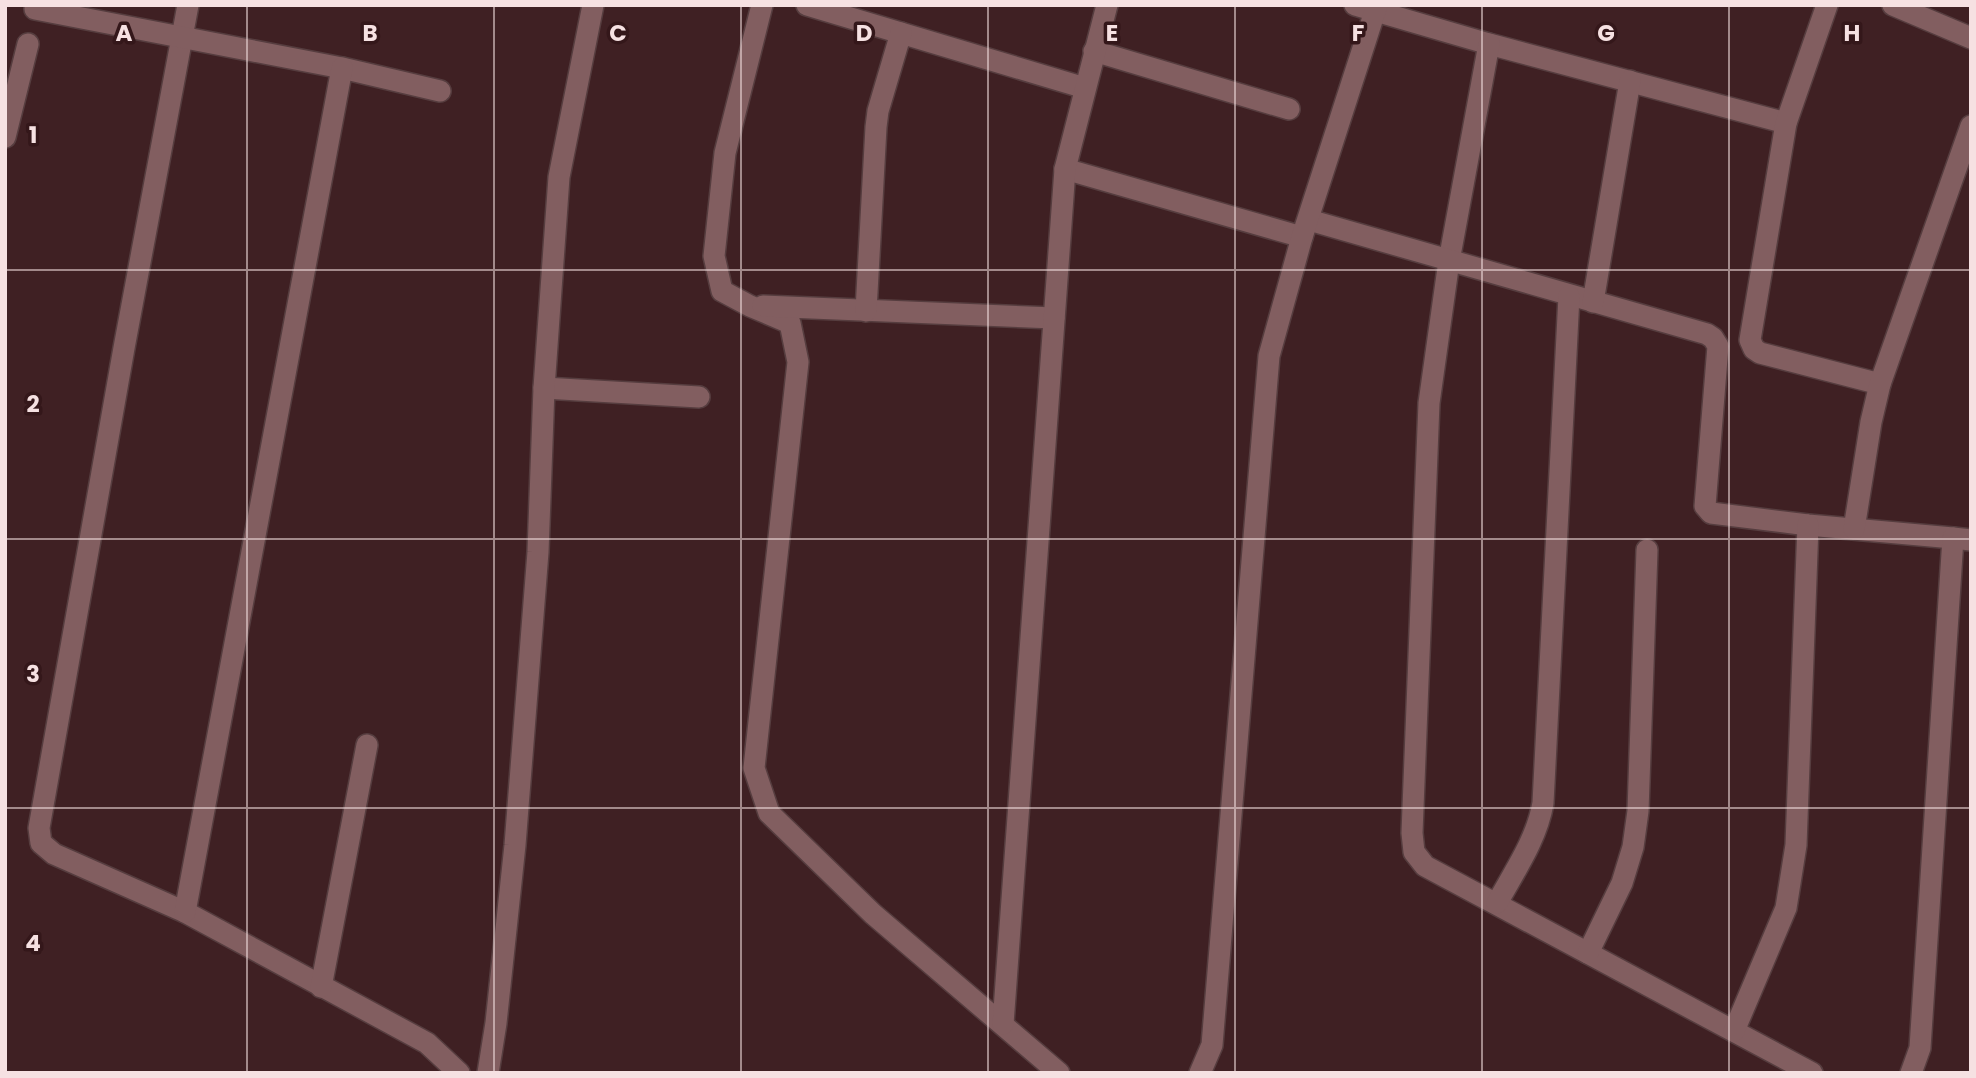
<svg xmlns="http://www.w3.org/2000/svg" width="1976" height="1078" viewBox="0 0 1976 1078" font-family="Poppins,sans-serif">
<rect width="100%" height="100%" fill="#3f2023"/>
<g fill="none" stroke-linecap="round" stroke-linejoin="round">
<defs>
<g id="minor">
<polyline points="188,5 124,348 39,828 41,843 54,854 185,912 427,1043 459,1073"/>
<polyline points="762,5 725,153 714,256 722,291 750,306 790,323 798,362 754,768 769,813 873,914 1059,1073"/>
<polyline points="807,5 1085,88"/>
<polyline points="1355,5 1489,44 1786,123"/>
<polyline points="1827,5 1786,123 1750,340 1754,349 1760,353 1880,384"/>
<polyline points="1893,5 1971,38"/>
<polyline points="35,9 342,68 440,91"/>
<polyline points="1489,44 1449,261 1429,403 1412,833 1414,852 1425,866 1812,1073"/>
<polyline points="1094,51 1289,109"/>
<polyline points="5,137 28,44"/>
<polyline points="1065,169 1302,237"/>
<polyline points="1309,220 1707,334 1713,338 1718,346 1705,506 1711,513 1808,525 1953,538"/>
<polyline points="1593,302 1630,81"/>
<polyline points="763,306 1054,318"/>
<polyline points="866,311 876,127 878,111 901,33"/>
<polyline points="544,388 699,397"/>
<polyline points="1854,529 1871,422 1880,384 1971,126"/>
<path d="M1497,903c17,-31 40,-64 46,-100l26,-507"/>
<polyline points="185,912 342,68"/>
<polyline points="1588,953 1622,883 1633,847 1638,811 1647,550"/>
<polyline points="321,987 367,745"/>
<polyline points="1003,1024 1065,169 1107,5"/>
<polyline points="1734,1031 1786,908 1796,845 1808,525"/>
<polyline points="488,1073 496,1023 515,845 538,552 544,388 559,177 593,5"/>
<polyline points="1200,1073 1212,1045 1269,356 1302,237 1377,5"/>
<polyline points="1911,1073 1920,1048 1953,538 1971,540"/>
</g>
</defs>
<use href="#minor" stroke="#563d3f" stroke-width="24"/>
<use href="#minor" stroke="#825e60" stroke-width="21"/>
</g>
<path fill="none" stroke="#f6e1e2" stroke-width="2" stroke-opacity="0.55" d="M247,5v1068M494,5v1068M741,5v1068M988,5v1068M1235,5v1068M1482,5v1068M1729,5v1068M5,270h1966M5,539h1966M5,808h1966"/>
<g font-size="23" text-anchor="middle" font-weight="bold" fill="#f6e1e2" stroke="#34171a" stroke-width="7" stroke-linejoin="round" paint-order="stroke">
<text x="124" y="41">A</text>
<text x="370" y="41">B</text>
<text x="618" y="41">C</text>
<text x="864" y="41">D</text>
<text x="1112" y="41">E</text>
<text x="1358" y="41">F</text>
<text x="1606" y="41">G</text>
<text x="1852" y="41">H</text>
<text x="33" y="143">1</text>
<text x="33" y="412">2</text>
<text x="33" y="682">3</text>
<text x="33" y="951">4</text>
</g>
<rect width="1976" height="1078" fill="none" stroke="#f6e1e2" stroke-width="14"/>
</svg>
